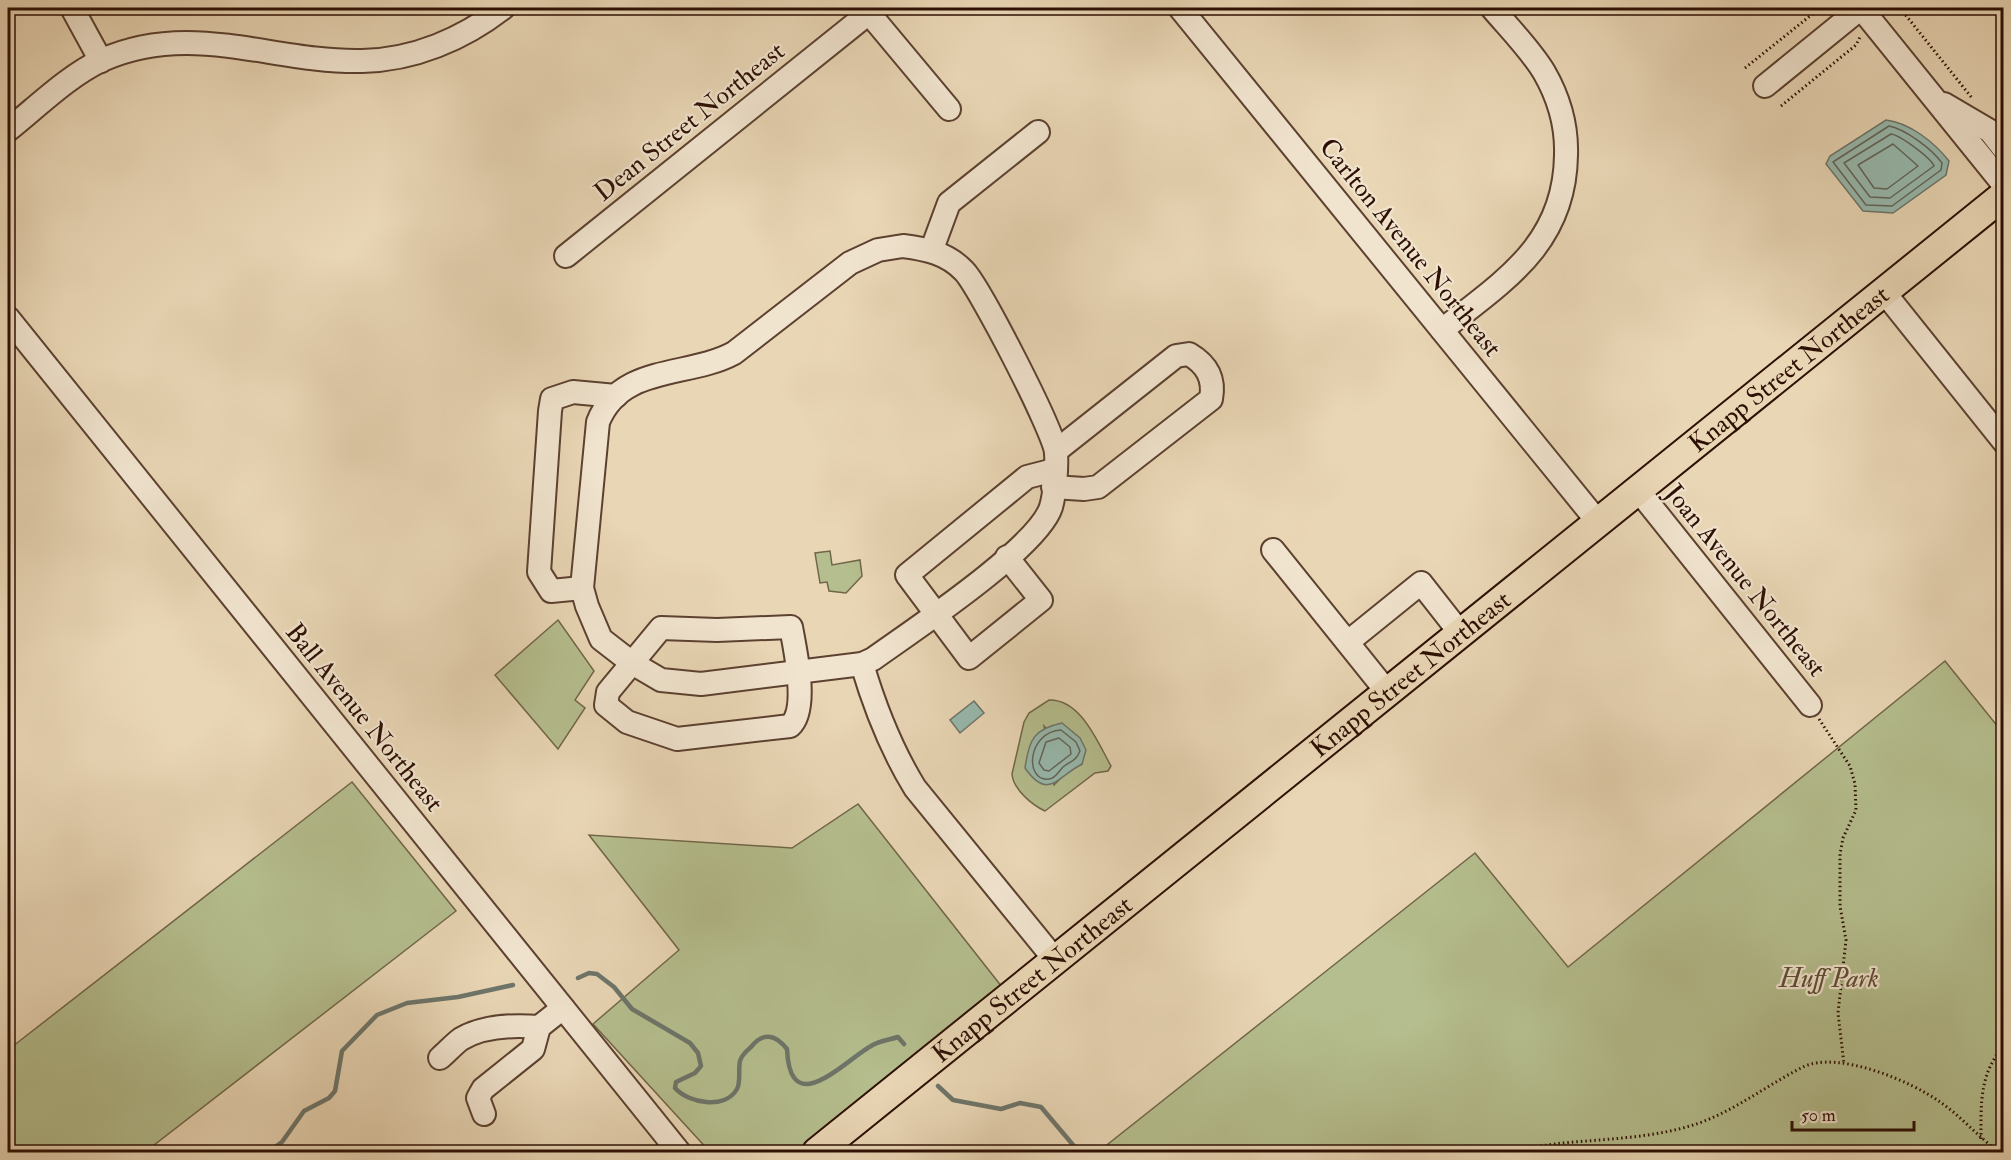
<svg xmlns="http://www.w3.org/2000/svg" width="2011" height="1160" viewBox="0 0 2011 1160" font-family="'IM FELL Double Pica',serif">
<rect width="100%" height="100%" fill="#e9d6b5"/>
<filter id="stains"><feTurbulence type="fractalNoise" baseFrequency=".00333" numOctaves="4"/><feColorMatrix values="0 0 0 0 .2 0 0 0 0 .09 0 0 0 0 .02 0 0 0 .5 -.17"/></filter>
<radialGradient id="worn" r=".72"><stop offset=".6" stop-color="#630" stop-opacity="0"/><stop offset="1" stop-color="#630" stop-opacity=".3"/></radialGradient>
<g fill="#b5be8e" stroke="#716649" stroke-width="1.5" fill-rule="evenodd">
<polygon points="830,551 832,565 860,560 862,576 846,593 829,591 827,582 820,583 815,553"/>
<polygon points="558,620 594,671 575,700 585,708 558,749 495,675"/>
<polygon points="1945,661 2003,733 2003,1152 1098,1152 1475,853 1568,967"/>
<path d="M1049,700c32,-1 49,43 62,66l-3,5 -13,2 -50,38c-13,-6 -32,-22 -33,-37l12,-52 5,-9zM1044,726l38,38 -14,7 -14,14z"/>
<polygon points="352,782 456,911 145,1152 8,1152 8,1050"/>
<polygon points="858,804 1002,987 796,1152 710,1152 593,1024 679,950 589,835 792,848"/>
</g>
<g fill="#97b9ae" stroke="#6d756a" stroke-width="1.5">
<path d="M1886,120c24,3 48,22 63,41l-3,14 -53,38 -30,-2 -37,-47 4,-8z"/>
<polygon points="974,701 984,713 960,733 950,720"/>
<path d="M1062,723l18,15 6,12 -4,14c-25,13 -34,37 -57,4 4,-29 9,-39 37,-45z"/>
</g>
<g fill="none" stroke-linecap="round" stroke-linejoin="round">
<g stroke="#626459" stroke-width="1.5">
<path d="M1889,126c16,3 43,23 53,37l-1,7 -49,36 -26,-1 -33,-43z"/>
<path d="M1891,134c9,1 40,24 43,32l-44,32 -20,-1 -26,-34z"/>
<polygon points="1893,144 1918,166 1887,189 1874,188 1858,165"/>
<path d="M1061,730l15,12 4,9c-4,10 -9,10 -17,16 -4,4 -8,12 -14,12 -25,3 -22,-47 12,-49z"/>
<polygon points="1059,738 1070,747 1071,754 1049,771 1044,770 1039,763 1046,742"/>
</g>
<g stroke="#6d756a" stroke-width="4.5">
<path d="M578,978l11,-5 8,1 17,13 18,22 58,34 8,10 3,13 -6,7 -19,9 -1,6c13,15 50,22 62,1 4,-7 1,-19 3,-28 2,-7 6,-9 11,-14 12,-15 24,-13 36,2 3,72 56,13 84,-3 8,-5 18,-6 27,-9l6,7"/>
<polyline points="938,1086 953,1100 1001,1109 1020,1103 1041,1107 1079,1152"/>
<polyline points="268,1152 282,1142 304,1111 329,1098 335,1091 342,1051 377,1015 407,1003 458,997 513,985"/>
</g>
<defs>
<g id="minor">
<polyline points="72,8 101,61"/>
<polyline points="1180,8 1598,522"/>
<polyline points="1861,8 2004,185"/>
<polyline points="868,12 949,109"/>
<polyline points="1765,86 1861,8"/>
<polyline points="1944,104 1990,131 2004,149"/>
<path d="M8,130c29,-23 60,-54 94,-70 90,-40 170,3 260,1 52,-1 101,-22 141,-53"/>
<path d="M903,246c23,3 44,7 61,25 15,15 91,162 92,182 1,15 -1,40 -5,54 -13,41 -139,124 -178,152l-11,5 -161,20 -40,-4 -29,-17 -31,-24 -14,-33 -5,-18 16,-166c23,-58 90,-44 136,-69l116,-90 28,-13z"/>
<polyline points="932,249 949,203 1038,132"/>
<polyline points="566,256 875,8"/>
<polyline points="1884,292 2004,442"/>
<polyline points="8,318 679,1152"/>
<path d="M1442,330c62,-49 123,-86 124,-175 1,-30 -7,-57 -22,-83 -14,-23 -35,-44 -52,-64"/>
<path d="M1053,487l31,2 14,-2 113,-88c4,-21 -5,-35 -22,-45l-13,2 -120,95"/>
<polyline points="1638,490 1810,705"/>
<polyline points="1273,550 1388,693"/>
<polyline points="1007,557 1041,600 969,658 907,575 1027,477 1054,470"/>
<polyline points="582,588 551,591 539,572 550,411 552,399 573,392 616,396"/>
<path d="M791,627c4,23 18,82 -1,99l-113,13 -50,-17 -21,-17 2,-13 53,-64 56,2z"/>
<polyline points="1348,642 1421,583 1461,634"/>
<path d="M862,664c13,44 29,85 53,124l141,173"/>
<path d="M440,1058c7,-6 14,-14 21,-19 22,-13 54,-14 78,-12"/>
<polyline points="484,1114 478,1098 483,1089 533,1049 539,1027 563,1008"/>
</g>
<g id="major">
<path id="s1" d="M817,1152l1187,-957"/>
</g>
</defs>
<use href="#minor" stroke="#5c4130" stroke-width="26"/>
<use href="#major" stroke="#2d0f04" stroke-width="32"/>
<g stroke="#2d0f04" stroke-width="3" stroke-dasharray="1.5 3" stroke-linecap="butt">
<polyline points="1900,8 1972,98"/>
<polyline points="1745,68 1820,8"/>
<polyline points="1781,106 1856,45 1860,37"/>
<polyline points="1819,719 1850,766 1855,784 1856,810 1843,838 1840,854 1840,906 1846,940 1838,1013 1844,1064"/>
<path d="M1981,1139c0,-34 -2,-66 23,-93"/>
<path d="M1505,1152c19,-3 39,-7 58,-9 43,-4 86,-5 127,-17 41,-12 75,-40 113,-59 34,-17 108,14 137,35 21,14 38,35 59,50"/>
</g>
<use href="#minor" stroke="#f1e4cf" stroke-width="22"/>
<use href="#major" stroke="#e9d6b5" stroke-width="28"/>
</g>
<g text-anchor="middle" stroke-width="4.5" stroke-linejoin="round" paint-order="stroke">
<g font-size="26" fill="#2d0f04" stroke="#f1e4cf">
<text transform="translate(689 121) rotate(-39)" y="9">Dean Street Northeast</text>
<text transform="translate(1411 247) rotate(51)" y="9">Carlton Avenue Northeast</text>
<text dy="9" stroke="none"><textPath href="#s1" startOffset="1248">Knapp Street Northeast</textPath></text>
<text transform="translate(1746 580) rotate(51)" y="9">Joan Avenue Northeast</text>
<text dy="9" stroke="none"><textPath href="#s1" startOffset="762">Knapp Street Northeast</textPath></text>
<text transform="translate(365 717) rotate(51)" y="9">Ball Avenue Northeast</text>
<text dy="9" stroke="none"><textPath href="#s1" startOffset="276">Knapp Street Northeast</textPath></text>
</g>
<g font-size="26" font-style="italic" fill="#5d4c34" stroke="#f1e4cf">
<text x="1829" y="987">Huff Park</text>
</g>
</g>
<rect width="2011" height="1160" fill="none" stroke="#e9d6b5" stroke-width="30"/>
<rect x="9" y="9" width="1993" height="1142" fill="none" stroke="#2d0f04" stroke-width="3"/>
<rect x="15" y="15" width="1981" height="1130" fill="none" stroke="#2d0f04" stroke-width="1.5"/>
<path d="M1792 1121v9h122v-9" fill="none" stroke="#2d0f04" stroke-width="3"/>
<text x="1801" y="1121" font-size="18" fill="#2d0f04" stroke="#f1e4cf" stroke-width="4.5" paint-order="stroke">50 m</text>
<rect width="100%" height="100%" filter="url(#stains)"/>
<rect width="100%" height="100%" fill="url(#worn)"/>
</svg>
